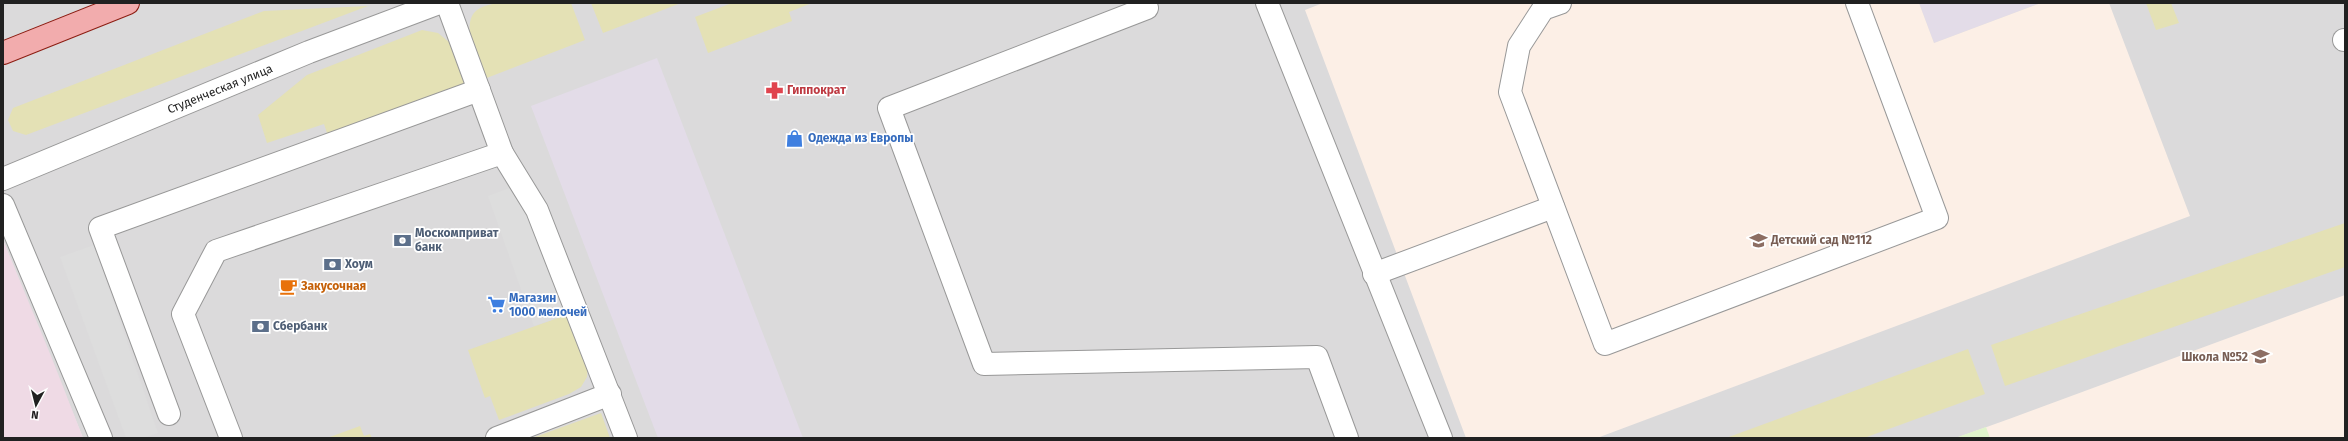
<svg xmlns="http://www.w3.org/2000/svg" width="2348" height="441" viewBox="0 0 2348 441" font-family="'Fira Sans',sans-serif">
<rect width="100%" height="100%" fill="#f0eae9"/>
<polygon fill="#dbdadb" points="3,3 2345,3 2345,438 83,438 3,240"/>
<polygon fill="#efdae5" points="3,240 51,356 83,438 3,438"/>
<g fill="#e3dce8">
<polygon points="1919,3 2041,3 1934,43"/>
<polygon points="657,58 803,438 658,438 531,106"/>
</g>
<g fill="#fcefe6">
<polygon points="1323,3 1919,3 1934,43 2041,3 2109,3 2190,216 1597,438 1466,438 1305,10"/>
<polygon points="2345,295 2345,438 1956,438 2009,419"/>
</g>
<g fill="#e4e1b5">
<path d="M495,3h76l14,37 -101,39c-5,-17 -25,-55 -7,-69 5,-4 13,-5 18,-7z"/>
<polygon points="591,3 681,3 603,33"/>
<polygon points="732,3 812,3 789,12 792,21 708,53 695,17"/>
<polygon points="2146,3 2171,3 2179,23 2156,30"/>
<polygon points="368,6 26,135 13,131 8,120 13,108 264,11"/>
<polygon points="422,30 438,33 449,42 466,86 329,139 324,124 267,143 258,115 307,75"/>
<polygon points="2345,223 2345,267 2005,386 1991,345"/>
<polygon points="569,314 588,365 587,377 581,387 569,394 499,420 490,396 485,398 468,350"/>
<polygon points="1968,349 1985,394 1864,438 1726,438"/>
<polygon points="601,413 610,438 532,438"/>
<polygon points="360,426 364,436 370,434 372,438 327,438"/>
</g>
<polygon fill="#e0f4cc" points="1986,427 1990,438 1955,438"/>
<g fill="#ddd">
<polygon points="512,187 529,214 569,314 534,326 488,196"/>
<polygon points="94,245 158,433 143,438 126,438 60,257"/>
</g>
<g fill="none" stroke-linecap="round" stroke-linejoin="round">
<defs>
<g id="minor">
<polyline points="1145,3 1147,8 889,108 984,364 1317,357 1347,438"/>
<polyline points="1267,3 1441,438"/>
<polyline points="1560,3 1543,9 1519,46 1510,92 1605,344 1937,218 1857,3"/>
<polyline points="2344,40 2345,40"/>
<polyline points="502,153 537,210 626,438"/>
<polyline points="3,179 309,52 439,3"/>
<polyline points="3,205 101,438"/>
<polyline points="1374,274 1553,207"/>
<polyline points="169,414 100,228 479,90"/>
<polyline points="231,438 183,314 216,251 502,153 447,3"/>
<polyline points="497,438 610,394"/>
</g>
<polyline id="major" points="3,53 128,3"/>
</defs>
<use href="#minor" stroke="#989898" stroke-width="24"/>
<use href="#major" stroke="#8c1d12" stroke-width="24"/>
<use href="#minor" stroke="#fff" stroke-width="22"/>
<use href="#major" stroke="#f2acad" stroke-width="22"/>
</g>
<defs>
<symbol id="pharmacy-bare" viewBox="-9 -9 18 18"><path d="M-2-6h4v4h4v4h-4v4h-4v-4h-4v-4h4Z" fill="#e0444e" stroke="#fff" stroke-width="2.5" paint-order="stroke"/></symbol>
<symbol id="shop-bare" viewBox="-9 -9 18 18"><path d="M-5-2.5h2.3a2.7 3.5 0 0 1 5.4 0H5L5.5 6h-11ZM-1.5-2.5h3a1.5 2.3 0 0 0-3 0Z" fill="#3f7fe0" stroke="#fff" stroke-width="2.5" paint-order="stroke"/></symbol>
<symbol id="bank-bare" viewBox="-9 -9 18 18"><path d="M-6-4H6V4H-6ZM0-2.3a2.3 2.3 0 1 0 0 4.6a2.3 2.3 0 1 0 0-4.6Z" fill="#5c6f8a" stroke="#fff" stroke-width="2.5" paint-order="stroke"/></symbol>
<symbol id="school-bare" viewBox="-9 -9 18 18"><path d="M0-5L7-2L0 1L-7-2ZM-4 1L0 2.5L4 1V4Q0 6-4 4Z" fill="#8d6e63" stroke="#fff" stroke-width="2.5" paint-order="stroke"/></symbol>
<symbol id="cafe-bare" viewBox="-9 -9 18 18"><path d="M-5.5-4.5H6V0H3Q3 3.5 0 3.5H-2.5Q-5.5 3.5-5.5 0ZM3-3.2v2h1.7v-2ZM-6 4.5H4V6H-6Z" fill="#e8710a" stroke="#fff" stroke-width="2.5" paint-order="stroke"/></symbol>
<symbol id="supermarket-bare" viewBox="-9 -9 18 18"><path d="M-6-5.5h2.5l.6 2H6L4.5 2H-2.5L-4.4-4H-6ZM-1.5 3.2a1.3 1.3 0 1 0 .1 0ZM3 3.2a1.3 1.3 0 1 0 .1 0Z" fill="#3f7fe0" stroke="#fff" stroke-width="2.5" paint-order="stroke"/></symbol>
</defs>
<g fill-rule="evenodd">
<use href="#pharmacy-bare" x="762" y="78" width="25" height="25"/>
<use href="#shop-bare" x="782" y="126" width="25" height="25"/>
<use href="#bank-bare" x="390" y="228" width="25" height="25"/>
<use href="#school-bare" x="1746" y="228" width="25" height="25"/>
<use href="#bank-bare" x="320" y="252" width="25" height="25"/>
<use href="#cafe-bare" x="276" y="274" width="25" height="25"/>
<use href="#supermarket-bare" x="484" y="292" width="25" height="25"/>
<use href="#bank-bare" x="248" y="314" width="25" height="25"/>
<use href="#school-bare" x="2248" y="344" width="25" height="25"/>
</g>
<g text-anchor="middle" stroke-width="3.5" stroke-linejoin="round" paint-order="stroke">
<g font-size="12" fill="#212121" stroke="#fff">
<text transform="translate(220 89) rotate(-22)" y="4">Студенческая улица</text>
</g>
<g font-size="12" font-weight="bold" fill="#be3a42" stroke="#fff" text-anchor="start">
<text x="787" y="94">Гиппократ</text>
</g>
<g font-size="12" font-weight="bold" fill="#366cbe" stroke="#fff" text-anchor="start">
<text x="808" y="142">Одежда из Европы</text>
<text x="509" y="302">Магазин<tspan x="509" dy="14">1000 мелочей</tspan></text>
</g>
<g font-size="12" font-weight="bold" fill="#4e5e75" stroke="#fff" text-anchor="start">
<text x="415" y="237">Москомприват<tspan x="415" dy="14">банк</tspan></text>
<text x="345" y="268">Хоум</text>
<text x="273" y="330">Сбербанк</text>
</g>
<g font-size="12" font-weight="bold" fill="#785e54" stroke="#fff" text-anchor="start">
<text x="1771" y="244">Детский сад №112</text>
<text x="2248" y="361" text-anchor="end">Школа №52</text>
</g>
<g font-size="12" font-weight="bold" fill="#c56008" stroke="#fff" text-anchor="start">
<text x="301" y="290">Закусочная</text>
</g>
</g>
<rect width="2348" height="441" fill="none" stroke="#212121" stroke-width="8"/>
<g transform="translate(36 405) rotate(187)" stroke="#ffffff" stroke-width="3" paint-order="stroke">
<path d="M0-3L7 15L0 10L-7 15Z" fill="#212121"/>
<text y="-6" font-size="11" font-weight="bold" text-anchor="middle" fill="#212121">N</text>
</g>
</svg>
